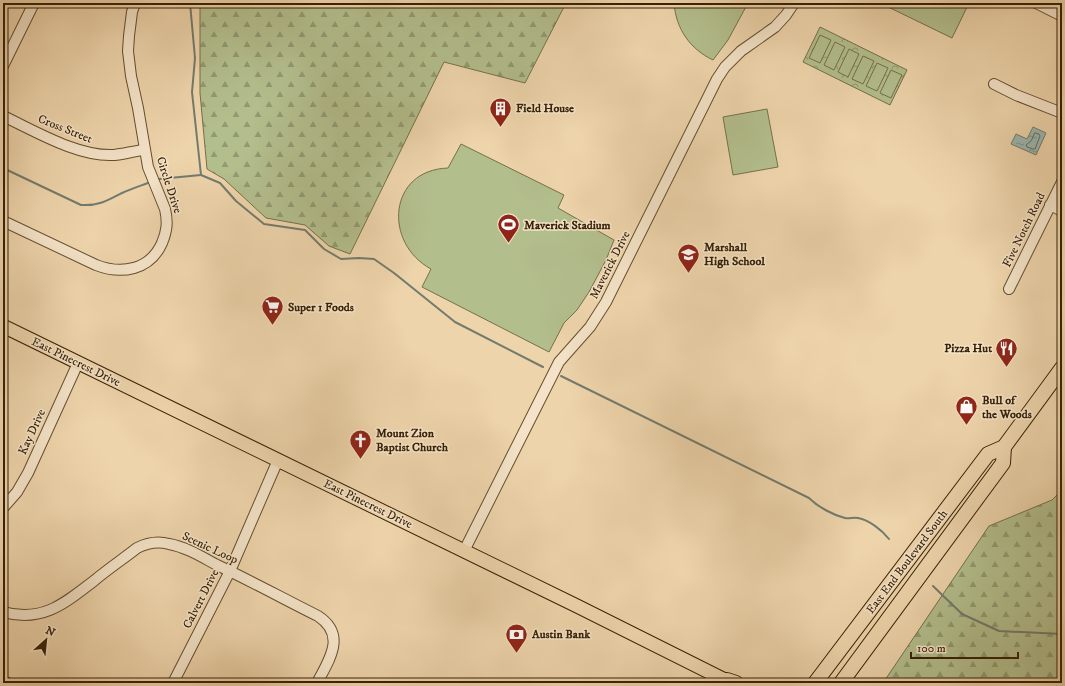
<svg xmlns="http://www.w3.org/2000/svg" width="1065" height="686" viewBox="0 0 1065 686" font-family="'IM FELL DW Pica',serif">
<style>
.forest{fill:url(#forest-firs);stroke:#75704a}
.park{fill:url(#park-crowns);stroke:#75704a}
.pitch{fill:#b3be8d;stroke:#75704a}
.water{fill:url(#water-ripples);stroke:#737b6d}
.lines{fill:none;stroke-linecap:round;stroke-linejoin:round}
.shore{stroke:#696c5c;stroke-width:1}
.stream{stroke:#737b6d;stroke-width:2}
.minor-casing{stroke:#654e2f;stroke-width:12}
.major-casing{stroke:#372106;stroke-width:15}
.highway-casing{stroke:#372106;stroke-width:16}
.minor{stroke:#f4e3c8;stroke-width:10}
.major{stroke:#eed4ab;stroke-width:13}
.highway{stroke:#eed4ab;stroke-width:14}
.labels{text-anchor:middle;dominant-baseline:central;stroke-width:3;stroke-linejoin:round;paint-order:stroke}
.poi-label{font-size:12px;font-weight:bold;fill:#372106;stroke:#f4e3c8;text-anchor:start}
.street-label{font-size:12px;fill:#372106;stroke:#f4e3c8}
</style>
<defs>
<pattern id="forest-firs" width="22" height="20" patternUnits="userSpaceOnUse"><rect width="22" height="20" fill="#b3be8d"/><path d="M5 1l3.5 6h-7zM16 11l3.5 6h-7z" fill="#929a71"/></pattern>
<pattern id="park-crowns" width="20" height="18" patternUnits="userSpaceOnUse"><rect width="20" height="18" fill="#b3be8d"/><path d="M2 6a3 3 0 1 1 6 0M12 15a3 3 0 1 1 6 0" fill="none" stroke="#929a71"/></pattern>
<pattern id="water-ripples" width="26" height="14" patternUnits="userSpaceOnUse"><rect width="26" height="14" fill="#9bb7b1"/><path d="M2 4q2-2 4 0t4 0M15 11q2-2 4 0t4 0" fill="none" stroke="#7f948e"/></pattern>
</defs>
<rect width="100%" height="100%" fill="#eed4ab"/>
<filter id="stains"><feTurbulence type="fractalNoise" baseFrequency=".005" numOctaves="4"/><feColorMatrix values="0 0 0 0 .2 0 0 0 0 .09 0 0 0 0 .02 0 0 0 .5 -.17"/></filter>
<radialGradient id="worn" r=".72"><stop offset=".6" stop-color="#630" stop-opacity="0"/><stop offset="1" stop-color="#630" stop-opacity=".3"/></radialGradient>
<g class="forest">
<path d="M200,3H566L525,83L444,62L350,254L329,246L305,225L266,218L224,179L207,169L200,93Z"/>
<path d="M1062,490V683H883L989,526L1052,500Z"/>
</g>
<path class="park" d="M820,27L907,70L890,105L803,62Z"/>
<g class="pitch">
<path d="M674,3H748L728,40L713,60C690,49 676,29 674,3Z"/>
<path d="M880,3H969L952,38Z"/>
<path d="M820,35L831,40L820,63L809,58Z"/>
<path d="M835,42L845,47L834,70L824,65Z"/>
<path d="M849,49L859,54L848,77L838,72Z"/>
<path d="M863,56L874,61L863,84L852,79Z"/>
<path d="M877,63L888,68L877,91L866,86Z"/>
<path d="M891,70L902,75L891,98L880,93Z"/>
<path d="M767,109L778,167L733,175L723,117Z"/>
<path d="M461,144L564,195L558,208L614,240L606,260L589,292L577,310L564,323L549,352L422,287L431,269C383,243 388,170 448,168Z"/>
</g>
<path class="water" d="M1033,127L1046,133L1036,155L1011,144L1016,134L1027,139Z"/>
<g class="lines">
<path class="shore" d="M1035,133L1039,134L1040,136L1035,149H1033L1027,147L1026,145L1031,141Z"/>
<g class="stream">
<path d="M190,3L195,58L192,92L201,175L220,183L236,201L264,224L305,230L324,249L341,259L359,258L374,259L394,273L455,322L543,367"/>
<path d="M3,168L81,205C98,206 107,201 122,193C131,189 140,186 148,183"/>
<path d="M159,179L201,175"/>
<path d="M561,376L809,498C818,507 833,515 845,518C849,519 853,517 858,518C869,520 882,530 889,539"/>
<path d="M933,586L962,614L999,631L1062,634"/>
</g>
<defs>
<g id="minor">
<path d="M1036,3L1062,16"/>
<path d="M3,66L34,3"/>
<path d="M994,84L1016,95L1062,113"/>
<path d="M3,116C35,131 78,157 114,155C124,154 134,151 144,150"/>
<path d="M1050,205L1062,211"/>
<path d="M3,221L96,265C122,275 150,270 162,243C167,231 168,222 165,209L148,167L138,108L131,76L128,51L129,36L132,12L135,3"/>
<path d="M1009,289L1062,182"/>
<path d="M3,508L17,492L28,473L78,363"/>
<path d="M464,551L559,362L590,327L606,302L717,79L725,67L741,51L775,27L786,15L794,3"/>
<path d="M3,612C43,623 65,603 95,580C108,569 123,559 137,548C147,543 158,541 169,544C186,547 202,557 217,565C251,581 284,599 318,616C347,635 329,660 317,683"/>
<path d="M3,681L8,683"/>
<path d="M173,683L230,571L278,460"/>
</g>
<path id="major" d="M3,326L577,606L731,683"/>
<g id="highway">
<path d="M727,680L736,683"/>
<path d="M815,683L988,454L1004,447L1062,368"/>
<path d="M841,683L1003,463L1004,447"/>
</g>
</defs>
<use href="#minor" class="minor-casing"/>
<use href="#major" class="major-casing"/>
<use href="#highway" class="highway-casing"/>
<use href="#minor" class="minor"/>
<use href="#major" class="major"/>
<use href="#highway" class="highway"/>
</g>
<defs>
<symbol id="building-pin" viewBox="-11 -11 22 30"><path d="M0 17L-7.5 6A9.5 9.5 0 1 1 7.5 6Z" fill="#8f2418" stroke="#f4e3c8"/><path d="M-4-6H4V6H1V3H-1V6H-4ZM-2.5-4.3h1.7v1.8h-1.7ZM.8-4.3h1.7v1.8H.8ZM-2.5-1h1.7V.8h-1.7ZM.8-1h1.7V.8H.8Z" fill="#fff"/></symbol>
<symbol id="stadium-pin" viewBox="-11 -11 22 30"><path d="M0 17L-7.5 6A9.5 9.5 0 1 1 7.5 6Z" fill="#8f2418" stroke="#f4e3c8"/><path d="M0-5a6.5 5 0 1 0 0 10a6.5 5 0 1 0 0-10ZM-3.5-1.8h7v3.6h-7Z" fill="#fff"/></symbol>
<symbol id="school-pin" viewBox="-11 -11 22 30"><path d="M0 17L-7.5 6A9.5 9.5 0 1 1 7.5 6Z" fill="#8f2418" stroke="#f4e3c8"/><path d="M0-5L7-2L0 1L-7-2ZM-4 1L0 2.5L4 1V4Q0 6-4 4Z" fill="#fff"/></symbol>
<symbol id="supermarket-pin" viewBox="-11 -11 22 30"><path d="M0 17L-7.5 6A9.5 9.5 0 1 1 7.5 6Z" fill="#8f2418" stroke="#f4e3c8"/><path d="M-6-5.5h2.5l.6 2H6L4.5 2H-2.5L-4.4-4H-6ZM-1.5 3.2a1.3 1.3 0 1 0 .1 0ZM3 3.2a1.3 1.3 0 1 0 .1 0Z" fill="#fff"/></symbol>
<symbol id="restaurant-pin" viewBox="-11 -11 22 30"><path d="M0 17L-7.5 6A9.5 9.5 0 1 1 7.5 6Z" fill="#8f2418" stroke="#f4e3c8"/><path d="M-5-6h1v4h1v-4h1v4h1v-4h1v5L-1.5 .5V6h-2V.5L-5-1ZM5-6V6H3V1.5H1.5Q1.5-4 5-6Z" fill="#fff"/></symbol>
<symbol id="shop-pin" viewBox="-11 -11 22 30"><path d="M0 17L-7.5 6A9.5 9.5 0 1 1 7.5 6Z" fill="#8f2418" stroke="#f4e3c8"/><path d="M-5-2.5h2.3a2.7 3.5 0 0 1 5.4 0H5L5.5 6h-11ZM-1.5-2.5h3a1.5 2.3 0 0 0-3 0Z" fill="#fff"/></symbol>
<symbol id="church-pin" viewBox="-11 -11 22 30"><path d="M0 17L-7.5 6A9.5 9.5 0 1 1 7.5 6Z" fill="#8f2418" stroke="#f4e3c8"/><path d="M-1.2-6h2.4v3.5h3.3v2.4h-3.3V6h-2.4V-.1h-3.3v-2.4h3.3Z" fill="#fff"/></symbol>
<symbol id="bank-pin" viewBox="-11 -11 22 30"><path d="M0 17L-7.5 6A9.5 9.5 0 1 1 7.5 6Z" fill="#8f2418" stroke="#f4e3c8"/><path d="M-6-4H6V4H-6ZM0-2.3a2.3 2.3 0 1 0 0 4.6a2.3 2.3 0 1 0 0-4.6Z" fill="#fff"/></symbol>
</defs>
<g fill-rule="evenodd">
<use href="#building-pin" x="488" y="96" width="25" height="34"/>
<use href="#stadium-pin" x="496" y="212" width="25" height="34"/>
<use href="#school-pin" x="676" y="242" width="25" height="34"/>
<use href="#supermarket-pin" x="260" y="294" width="25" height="34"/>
<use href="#restaurant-pin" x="994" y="336" width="25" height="34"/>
<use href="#shop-pin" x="954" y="394" width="25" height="34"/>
<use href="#church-pin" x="348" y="428" width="25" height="34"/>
<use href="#bank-pin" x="504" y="622" width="25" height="34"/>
</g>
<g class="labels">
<g class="poi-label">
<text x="516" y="108">Field House</text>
<text x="524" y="225">Maverick Stadium</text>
<text x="704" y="247">Marshall<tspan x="704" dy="14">High School</tspan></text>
<text x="288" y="307">Super 1 Foods</text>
<text x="992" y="348" text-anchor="end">Pizza Hut</text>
<text x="982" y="400">Bull of<tspan x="982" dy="14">the Woods</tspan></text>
<text x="376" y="433">Mount Zion<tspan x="376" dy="14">Baptist Church</tspan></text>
<text x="532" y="634">Austin Bank</text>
</g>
<g class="street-label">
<text transform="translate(65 129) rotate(22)">Cross Street</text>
<text transform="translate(169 185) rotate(72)">Circle Drive</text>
<text transform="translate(1024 230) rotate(-64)">Five Notch Road</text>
<text transform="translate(610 265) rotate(-63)">Maverick Drive</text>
<text transform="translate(76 362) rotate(26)">East Pinecrest Drive</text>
<text transform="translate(32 432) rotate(-65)">Kay Drive</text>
<text transform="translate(368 504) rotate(26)">East Pinecrest Drive</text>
<text transform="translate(210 548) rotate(25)">Scenic Loop</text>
<text transform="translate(907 562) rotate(-53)">East End Boulevard South</text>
<text transform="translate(201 599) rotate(-63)">Calvert Drive</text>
</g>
</g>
<rect width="1065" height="686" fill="none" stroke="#eed4ab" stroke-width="16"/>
<rect x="4" y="4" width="1057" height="678" fill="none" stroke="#372106" stroke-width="2"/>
<rect x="8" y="8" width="1049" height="670" fill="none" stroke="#372106"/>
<g transform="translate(46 640) rotate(27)" stroke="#f4e3c8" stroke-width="3" paint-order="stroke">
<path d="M0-3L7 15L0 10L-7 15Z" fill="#372106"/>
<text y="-6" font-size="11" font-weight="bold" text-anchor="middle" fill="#372106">N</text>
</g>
<path d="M911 652v6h107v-6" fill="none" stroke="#372106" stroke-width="2"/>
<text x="917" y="652" font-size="12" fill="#372106" stroke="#f4e3c8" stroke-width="3" paint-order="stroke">100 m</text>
<rect width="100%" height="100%" filter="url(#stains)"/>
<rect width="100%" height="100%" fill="url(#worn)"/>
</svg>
